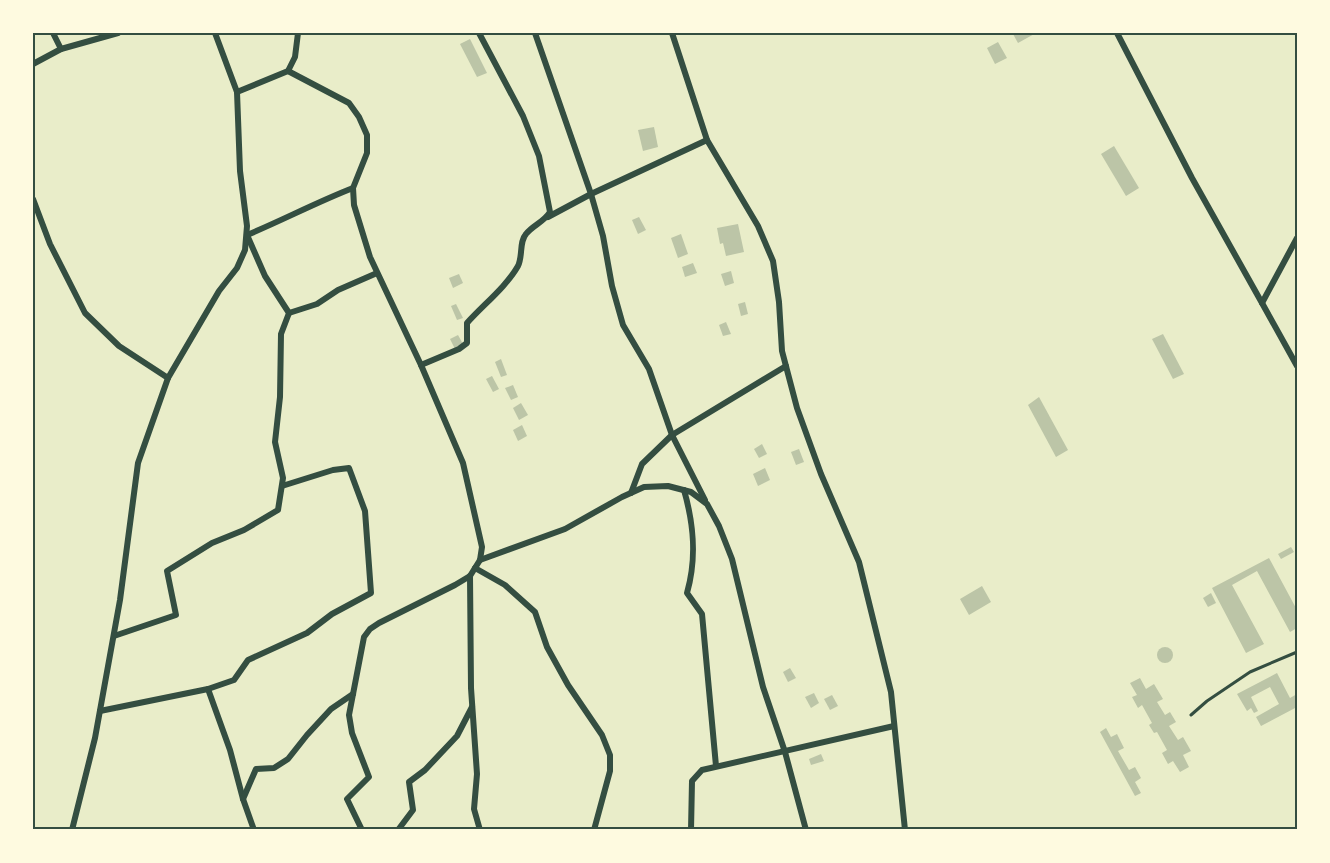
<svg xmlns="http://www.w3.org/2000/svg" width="1330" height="863" viewBox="0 0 1330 863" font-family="'Fira Sans Condensed',sans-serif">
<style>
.building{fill:#bcc5a7}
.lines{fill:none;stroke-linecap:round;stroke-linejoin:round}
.service{stroke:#344e41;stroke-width:3}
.minor{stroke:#344e41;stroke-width:6}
.neatline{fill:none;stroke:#344e41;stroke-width:2}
</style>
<rect width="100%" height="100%" fill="#e9edc9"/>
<g class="building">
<path d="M1015,33H1036L1018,43L1013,34Z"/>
<path d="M470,39L487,73L477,77L460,44Z"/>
<path d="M998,42L1007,58L995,64L987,48Z"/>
<path d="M654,127L658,147L643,151L638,130Z"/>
<path d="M1114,146L1139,188L1126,196L1101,154Z"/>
<path d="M639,217L646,230L638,234L632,220Z"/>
<path d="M738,224L744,252L726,256L723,243L720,244L717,228Z"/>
<path d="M681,234L688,254L678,258L671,238Z"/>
<path d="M693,263L697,273L685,277L682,267Z"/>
<path d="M731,271L734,283L725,286L721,274Z"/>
<path d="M459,274L463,283L453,288L449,278Z"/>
<path d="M745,302L748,314L741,316L738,304Z"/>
<path d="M456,304L463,318L457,320L451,306Z"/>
<path d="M726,322L731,334L723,336L719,325Z"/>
<path d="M1163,334L1184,374L1173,379L1152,339Z"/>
<path d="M458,335L463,344L455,349L450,339Z"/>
<path d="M501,359L507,375L501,377L495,362Z"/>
<path d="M492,376L499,389L493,392L486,379Z"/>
<path d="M513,385L518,397L511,400L505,388Z"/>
<path d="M1039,397L1068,450L1056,457L1028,405Z"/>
<path d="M521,403L528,415L519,420L513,408Z"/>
<path d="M522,425L527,436L518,441L513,430Z"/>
<path d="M762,444L767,454L759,458L754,449Z"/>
<path d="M799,449L804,462L796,465L791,452Z"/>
<path d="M765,468L770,480L758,486L753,474Z"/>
<path d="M1291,547L1294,552L1281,559L1278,554Z"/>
<path d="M1269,558L1297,610V628L1290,632L1257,571L1232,585L1264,644L1246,653L1212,588Z"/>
<path d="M982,586L991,602L969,615L960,599Z"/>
<path d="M1211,593L1216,603L1208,607L1203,598Z"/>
<circle cx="1165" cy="655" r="8"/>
<path d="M790,668L796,678L788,682L783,672Z"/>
<path d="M1277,673L1290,698L1297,694V707L1261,726L1256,717L1279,704L1270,687L1251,697L1258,711L1254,713L1251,708L1247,711L1237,694Z"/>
<path d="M1140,678L1146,689L1154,684L1163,699L1157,702L1165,715L1170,712L1176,722L1169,726L1178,740L1183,737L1191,751L1183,755L1189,767L1180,772L1173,761L1168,764L1162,753L1167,750L1157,732L1154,733L1149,725L1152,723L1142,705L1138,708L1132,697L1137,695L1130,683Z"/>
<path d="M814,693L819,703L811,708L805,697Z"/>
<path d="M832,695L838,706L830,710L824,699Z"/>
<path d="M1106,728L1111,737L1117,734L1124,748L1118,751L1129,770L1135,767L1141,778L1135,782L1141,793L1135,796L1100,732Z"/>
<path d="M821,754L824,761L811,765L809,759Z"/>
</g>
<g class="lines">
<path class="service" d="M1191,715L1207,701L1250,672L1297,652"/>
<g class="minor">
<path d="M53,33L61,49"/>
<path d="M535,33L591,194L603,236L612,286L623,325L649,369L672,435L705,500"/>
<path d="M672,33L707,140L758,226L773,261L779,302L782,351L797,408L821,474L859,562L891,692L905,830"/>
<path d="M1117,33L1192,178L1262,303L1297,238"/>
<path d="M33,64L61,49L118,33"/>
<path d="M288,71L349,103L359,117L367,135V153L353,188L354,205L370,257L421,365L463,463L482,547L480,560L470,576L455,585L379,623L370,629L364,637L349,715L352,733L369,777L347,799L362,830"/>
<path d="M237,92L288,71L295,57L298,33"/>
<path d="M33,199L50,244L85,313L119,346L168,378"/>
<path d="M548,217L591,194L707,140"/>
<path d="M1262,303L1297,366"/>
<path d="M289,313L317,304L338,290L377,273"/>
<path d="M421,365L459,349L467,343V323C483,305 506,287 518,266C523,256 519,242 526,234C533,225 544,222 550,212L539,156L523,116L479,33"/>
<path d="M684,490C694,525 697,558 687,593L702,614L716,766"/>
<path d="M631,493L642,464L672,435L786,366"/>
<path d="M480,560L565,529L622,497L644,487L668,486L691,492L707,504L719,526L732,559L763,687L785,752L806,830"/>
<path d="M475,568L505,585L535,612L547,647L568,685L602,735L610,755V771L594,830"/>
<path d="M470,576L471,688L477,774L474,809L480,830"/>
<path d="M114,636L176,615L167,571L212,543L244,530L278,510L283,478L275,442L280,397L281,334L289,313L265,276L247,235C283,220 317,202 353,188"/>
<path d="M208,689L230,750L243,799L254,830"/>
<path d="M100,711L208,689L234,680L248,660L307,633L332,614L371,593L365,511L349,468L333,470L282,486"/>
<path d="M243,799L256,769L274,768L288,759L307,735L331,709L353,694"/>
<path d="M72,830L95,738L120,600L138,463L168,378L219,291L237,268L245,250L247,226L240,171L237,92L215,33"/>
<path d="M398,830L413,810L409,782L425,770L457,736L472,707"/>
<path d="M691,830L692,781L702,770L894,726"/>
</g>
</g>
<rect width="1330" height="863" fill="none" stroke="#fefae0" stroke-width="69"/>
<rect x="34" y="34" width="1262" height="794" class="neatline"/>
</svg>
